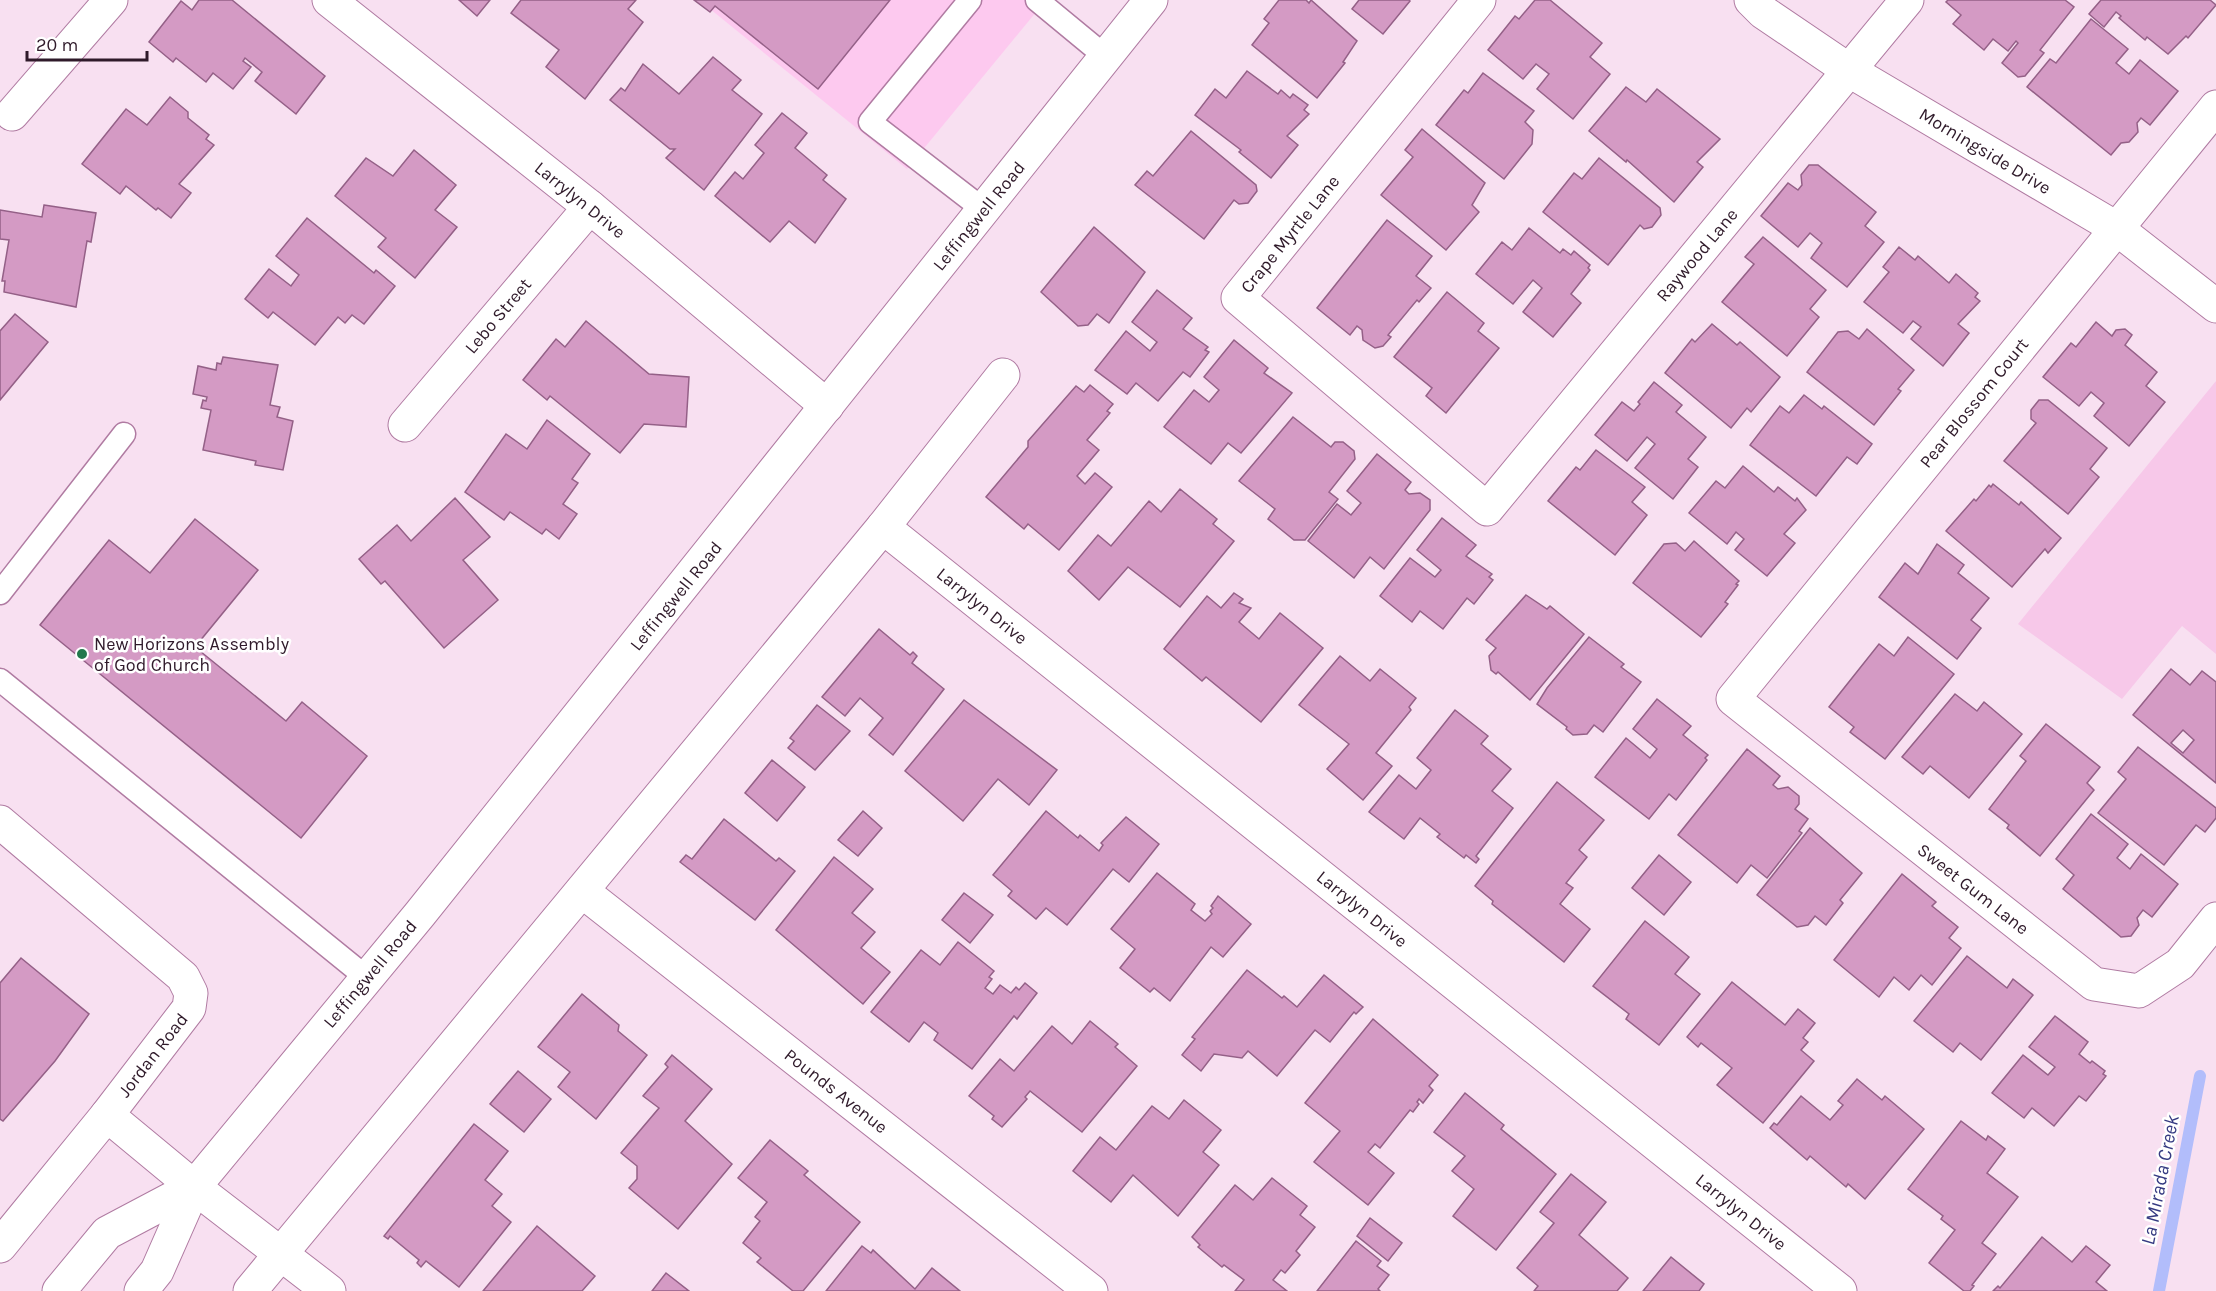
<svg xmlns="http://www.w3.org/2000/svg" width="2216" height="1291" viewBox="0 0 2216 1291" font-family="Karla,sans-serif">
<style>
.built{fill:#fdc9ef}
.green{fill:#f7c8e9}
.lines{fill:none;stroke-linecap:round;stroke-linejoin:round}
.stream{stroke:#b2bdfb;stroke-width:12}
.building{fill:#d49ac4;stroke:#946087;stroke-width:1.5;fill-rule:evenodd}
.service-casing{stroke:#b07ba2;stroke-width:25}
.minor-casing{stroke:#b07ba2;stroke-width:35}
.tertiary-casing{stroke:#b07ba2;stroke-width:35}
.secondary-casing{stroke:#b07ba2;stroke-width:35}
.service{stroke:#fff;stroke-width:22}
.minor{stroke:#fff;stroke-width:33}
.tertiary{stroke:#fff;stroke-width:33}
.secondary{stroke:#fff;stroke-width:33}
.poi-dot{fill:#22794c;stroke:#fff;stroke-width:2}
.labels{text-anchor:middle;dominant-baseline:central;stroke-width:5;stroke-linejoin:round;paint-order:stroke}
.street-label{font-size:18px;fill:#2f1a2a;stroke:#fff}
.poi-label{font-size:18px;fill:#2f1a2a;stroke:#fff;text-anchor:start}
.water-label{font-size:20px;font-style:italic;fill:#363b82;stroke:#fff}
</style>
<rect width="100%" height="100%" fill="#f8e0f1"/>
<path class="built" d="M699,0H1046L907,169Z"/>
<path class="green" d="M2216,381V654L2182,626L2122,699L2018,624Z"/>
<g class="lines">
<path class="stream" d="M2159,1291L2200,1076"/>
</g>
<g class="building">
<path d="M199,0H232L325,76L296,114L255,81L262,72L245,58L243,61L251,67L233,89L213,73L206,82L176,58L173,62L149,42L181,1L192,10Z"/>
<path d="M459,0H490L477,16Z"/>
<path d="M521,0H636L628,9L643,22L585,99L546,67L559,50L511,13Z"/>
<path d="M694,0H890L818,89L715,6L710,12Z"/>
<path d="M1279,0H1306L1309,3L1311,0L1357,41L1343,62L1345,63L1317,98L1252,45L1269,23L1264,19Z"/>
<path d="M1359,0H1409L1410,1L1383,34L1352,9Z"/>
<path d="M1535,0H1550L1602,43L1590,57L1610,74L1573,119L1537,89L1549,74L1536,64L1523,79L1488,50L1515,16L1519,19Z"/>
<path d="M1948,0H2065L2074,7L2040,50L2044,53L2025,76L2018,77L2002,63L2018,43L2016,41L2008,51L1993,39L1984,50L1953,24L1961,15L1946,2Z"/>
<path d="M2101,0H2210L2216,5L2188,38L2186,36L2168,54L2147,37L2145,40L2119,18L2121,16L2116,12L2104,27L2089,14Z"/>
<path d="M2091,19L2128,49L2116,63L2129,74L2140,60L2178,91L2150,125L2141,118L2137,123L2138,132L2129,142L2121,143L2111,155L2027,87L2050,59L2056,63Z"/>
<path d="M713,57L741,80L732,90L762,114L704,190L666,158L675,149H670L610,100L621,88L625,91L643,64L679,94Z"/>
<path d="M1247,71L1278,94L1281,90L1290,98L1293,94L1308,105L1304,110L1309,114L1287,136L1298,145L1271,178L1239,152L1241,150L1195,115L1215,89L1226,98Z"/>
<path d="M1483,73L1534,111L1525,122L1533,130L1532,144L1504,179L1436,125L1464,90L1468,93Z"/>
<path d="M1626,87L1646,102L1657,89L1720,139L1697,162L1703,167L1674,202L1627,160L1626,162L1589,131Z"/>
<path d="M170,97L188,112V118L209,135L206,139L214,145L179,184L191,193L171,218L158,208L156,210L126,186L120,194L82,164L126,109L147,125Z"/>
<path d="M782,113L807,133L795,148L827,175L823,180L846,199L815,243L789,221L770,242L715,196L735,172L743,179L764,153L755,145Z"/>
<path d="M1422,129L1485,183L1472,205L1479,212L1446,250L1381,195L1413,157L1405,150Z"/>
<path d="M1191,131L1256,185L1257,191L1248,203L1239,204L1234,200L1204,239L1135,185L1147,171L1153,176Z"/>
<path d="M414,150L456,185L435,210L457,227L415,278L378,247L386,238L335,196L366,158L393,176Z"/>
<path d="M1599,158L1660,208L1661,215L1652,227L1644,229L1640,225L1608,265L1543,212L1574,173L1582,179Z"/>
<path d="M1809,165H1818L1876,212L1865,226L1884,242L1847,287L1811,258L1822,243L1810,233L1798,247L1761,216L1788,183L1798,190L1802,185L1801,175Z"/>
<path d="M44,205L96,213L91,242L87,241L76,307L4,292L5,281H2L9,240L0,239V210L42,217Z"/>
<path d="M307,218L374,273L376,270L395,286L364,324L352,315L345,323L338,317L315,345L273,312L268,318L245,299L269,269L291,286L299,275L276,256Z"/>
<path d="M1387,220L1432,256L1416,276L1431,288L1419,302L1417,300L1388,335L1391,337L1383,346L1375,348L1363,340L1362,330L1357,326L1350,335L1317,308Z"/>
<path d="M1094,227L1145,272L1109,323L1097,314L1088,325L1078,326L1041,292Z"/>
<path d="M1529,228L1560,253L1563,249L1571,255L1574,251L1590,265L1588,268L1590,270L1571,294L1581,303L1553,337L1523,312L1542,288L1533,280L1513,304L1476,274L1502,242L1512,250Z"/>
<path d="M1763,237L1826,290L1810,309L1819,317L1787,356L1722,302L1754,264L1745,257Z"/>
<path d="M1899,247L1915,260L1918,256L1949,283L1956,274L1978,293L1975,297L1980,301L1958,324L1969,333L1943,366L1911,339L1921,327L1913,321L1903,333L1864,302L1889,272L1883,267Z"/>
<path d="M1157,290L1192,318L1183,329L1208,347L1205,350L1209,352L1190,377L1183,372L1158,401L1136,383L1127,394L1095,370L1126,331L1150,351L1157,342L1132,322Z"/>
<path d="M1447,292L1484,323L1478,331L1499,348L1446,413L1426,396L1432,388L1394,357Z"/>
<path d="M15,314L48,342L0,400V331Z"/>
<path d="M586,321L649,374L689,377L686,427L644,424L620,453L550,396L547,400L523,380L556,339L565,347Z"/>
<path d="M2096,322L2112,336L2116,330L2125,329L2132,335L2125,345L2157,372L2146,386L2165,402L2129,446L2094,416L2104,403L2091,392L2079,406L2043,377L2071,343L2076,347Z"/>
<path d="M1712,324L1737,345L1740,342L1780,377L1751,412L1747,408L1731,428L1665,373L1692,339L1695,342Z"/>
<path d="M1867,329L1914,370L1898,389L1901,391L1874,425L1807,372L1838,332L1848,331L1859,339Z"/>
<path d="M1234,340L1268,368L1264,373L1292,393L1241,453L1228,443L1211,464L1164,427L1194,390L1209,402L1219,390L1204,377Z"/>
<path d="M223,357L278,365L270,405L280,407L277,417L293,421L283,470L255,465L256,461L203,450L211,410L201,408L203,400L206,401L207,397L193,394L198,366L216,370L217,363L221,364Z"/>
<path d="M1654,382L1682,405L1676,412L1706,437L1688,459L1698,467L1673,499L1635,468L1655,444L1647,437L1627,461L1595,435L1622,402L1634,411L1640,404L1638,402Z"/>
<path d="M1090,385L1113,404L1107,411L1110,413L1087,440L1099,450L1077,476L1085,484L1095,473L1112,487L1059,550L1028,524L1024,529L986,497L1028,447V441L1076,386L1084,392Z"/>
<path d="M1804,395L1822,409L1824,406L1872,444L1857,464L1847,457L1816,496L1750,445L1780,406L1789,413Z"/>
<path d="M2039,400H2048L2107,448L2090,469L2099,477L2068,514L2004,461L2036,423L2031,419V410Z"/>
<path d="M1293,417L1331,447L1335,442H1343L1354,451L1355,459L1329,492L1338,499L1305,540H1294L1268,519L1275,509L1239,481Z"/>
<path d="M547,420L590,454L572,479L578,483L563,504L577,514L559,539L546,529L542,534L510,512L504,520L465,492L506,434L527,449Z"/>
<path d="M1596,450L1645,487L1632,502L1647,515L1615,555L1548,501L1576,467L1580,470Z"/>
<path d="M1377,454L1411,482L1405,490L1409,494L1420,493L1430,500V510L1384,569L1370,557L1354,578L1308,541L1337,504L1351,515L1361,503L1347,491Z"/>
<path d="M1743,466L1774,492L1778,487L1795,501L1797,498L1806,510L1784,534L1795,543L1767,576L1735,550L1744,539L1736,532L1727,544L1689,513L1716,481L1725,488Z"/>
<path d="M1993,484L2019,505L2021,502L2061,538L2048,553L2045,549L2012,587L1946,531L1974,499L1976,501L1989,485L1991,487Z"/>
<path d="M1180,489L1217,519L1213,524L1234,541L1180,607L1128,567L1099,600L1068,571L1098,535L1111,546L1149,501L1161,512Z"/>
<path d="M455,498L490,537L463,560L498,600L444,648L385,581L381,584L359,559L397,525L411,541Z"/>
<path d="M1442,518L1476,545L1466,556L1492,574L1489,577L1493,580L1474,604L1467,598L1443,629L1420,611L1412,622L1380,596L1410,558L1435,577L1441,570L1417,550Z"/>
<path d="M195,519L258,570L195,647L286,721L302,702L367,756L301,838L40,625L109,540L150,573Z"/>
<path d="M1694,541L1739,581L1736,584L1738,585L1725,602L1728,604L1701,637L1633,583L1664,544L1676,543L1685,551Z"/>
<path d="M1937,544L1964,565L1958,573L1989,598L1971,620L1981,628L1957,659L1879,597L1905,563L1918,574Z"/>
<path d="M1234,593L1243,599L1239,603L1251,608L1239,622L1259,639L1280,613L1323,648L1261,722L1206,677L1202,681L1164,649L1207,596L1221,608Z"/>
<path d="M1526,595L1547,609L1550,606L1584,634L1530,700L1498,672L1496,674L1491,670L1489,656L1496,648L1486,640Z"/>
<path d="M879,629L910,655L913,652L917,656L912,663L944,689L893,755L869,735L883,718L860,698L845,716L822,697Z"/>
<path d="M1589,637L1624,664L1621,667L1641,682L1603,732L1594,725L1587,734L1573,735L1566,729L1567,727L1537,704L1547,688Z"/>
<path d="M1908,637L1954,674L1885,759L1850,732L1854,727L1829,707L1879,644L1894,656Z"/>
<path d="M1340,656L1370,681L1380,669L1416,698L1409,707L1411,710L1376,753L1392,766L1363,800L1327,769L1349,744L1299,705Z"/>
<path d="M2171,669L2190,685L2202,671L2216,682V783L2133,715ZM2183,730L2194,740L2183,753L2171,743Z"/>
<path d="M1955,694L1977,711L1984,702L2022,734L1969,798L1930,766L1923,774L1902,757Z"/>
<path d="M1657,699L1691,726L1683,735L1708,755L1705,758L1707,760L1676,800L1669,794L1649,819L1595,777L1626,738L1650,758L1657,749L1633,729Z"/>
<path d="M964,700L1057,770L1029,805L998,779L963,821L905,771Z"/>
<path d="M817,705L850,731L815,770L788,748L794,741L790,738Z"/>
<path d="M1455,710L1488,736L1481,744L1511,769L1492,791L1513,808L1476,856L1479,859L1476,863L1466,855L1464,858L1437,837L1440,834L1420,818L1404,839L1369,812L1399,775L1416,789L1431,770L1417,758Z"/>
<path d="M2046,724L2100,767L2087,783L2094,790L2040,856L2007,828L2009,825L1989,809L2026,761L2020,756Z"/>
<path d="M2138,747L2216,808V818L2205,832L2196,825L2164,865L2098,813L2126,779L2118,772Z"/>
<path d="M1747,749L1780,776L1773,785L1778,789L1788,787L1799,796V804L1795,809L1808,819L1799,831L1802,833L1767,878L1751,865L1737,883L1678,835Z"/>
<path d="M772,760L805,787L777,821L745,793Z"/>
<path d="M1557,782L1604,820L1579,850L1587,857L1566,883L1573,888L1560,904L1590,929L1564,962L1492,904L1493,901L1475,886Z"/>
<path d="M863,811L882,828L858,856L838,840Z"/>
<path d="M1046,811L1078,838L1080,835L1099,851L1103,845L1101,843L1126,817L1159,844L1129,882L1113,869L1067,925L1046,908L1036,919L1008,896L1012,891L993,875Z"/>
<path d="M2091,814L2128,844L2117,858L2130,869L2141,854L2178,884L2152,917L2143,910L2137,918L2139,925L2131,936L2121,937L2063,889L2074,875L2056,859Z"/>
<path d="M724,819L776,861L779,858L795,871L755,920L680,862L686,855L692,859Z"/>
<path d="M1810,828L1862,873L1840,900L1843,903L1826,925L1815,916L1808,925L1797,927L1757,895Z"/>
<path d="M1659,855L1691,882L1664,915L1632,888Z"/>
<path d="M834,857L873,889L852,913L875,932L861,948L890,972L863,1004L776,930Z"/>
<path d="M1157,873L1195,904L1191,910L1205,921L1212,914L1210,911L1213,908L1211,906L1218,896L1251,924L1223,957L1211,947L1170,1001L1154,988L1150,992L1120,968L1135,949L1111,929Z"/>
<path d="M1902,874L1936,902L1932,906L1958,927L1949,938L1961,948L1932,985L1921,975L1909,990L1894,977L1879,997L1834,960Z"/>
<path d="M964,893L993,915L970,943L942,920Z"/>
<path d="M1645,921L1689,957L1675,974L1700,994L1659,1045L1626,1019L1629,1014L1593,986Z"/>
<path d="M958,942L994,971L989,977L992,979L985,988L993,994L1000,985L1011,993L1016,987L1019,990L1025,983L1037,993L1017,1019L1014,1016L972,1069L934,1040L938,1033L924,1022L909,1042L871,1012L921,950L940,965Z"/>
<path d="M1967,956L2007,988L2013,979L2033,995L1981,1060L1960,1043L1953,1052L1914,1021Z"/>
<path d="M21,958L89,1014L55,1061L3,1121L0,1119V983Z"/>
<path d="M1247,970L1282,998L1284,996L1297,1007L1324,975L1363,1007L1356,1014L1354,1012L1330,1042L1315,1030L1277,1076L1248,1051L1242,1058L1214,1054L1201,1071L1182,1055L1195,1039L1192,1037Z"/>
<path d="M1732,982L1785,1025L1798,1009L1815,1023L1803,1038L1808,1042L1801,1050L1814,1061L1763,1123L1717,1085L1732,1068L1701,1043L1698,1047L1687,1037Z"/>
<path d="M582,994L619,1025L618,1031L647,1055L596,1119L558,1087L570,1072L538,1047Z"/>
<path d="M2055,1016L2088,1042L2079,1054L2090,1063L2092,1061L2105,1071L2103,1074L2106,1076L2086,1101L2079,1096L2054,1126L2032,1108L2024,1118L1992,1093L2023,1055L2048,1075L2055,1067L2029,1047Z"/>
<path d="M1373,1019L1438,1075L1429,1086L1433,1090L1423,1103L1419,1099L1417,1102L1419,1104L1413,1112L1410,1110L1380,1148L1375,1144L1368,1152L1394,1173L1368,1205L1314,1162L1340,1131L1305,1103Z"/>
<path d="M1090,1021L1118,1044L1115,1047L1137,1066L1082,1132L1030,1091L1025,1097L1027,1099L1002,1127L992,1119L994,1116L969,1096L1000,1059L1014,1071L1052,1026L1072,1044Z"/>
<path d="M672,1055L712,1089L685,1121L732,1164L678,1229L629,1188L637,1179V1166L621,1153L659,1108L643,1096L668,1067L665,1064Z"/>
<path d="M518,1071L551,1099L524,1132L490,1104Z"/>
<path d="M1857,1079L1882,1100L1885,1096L1924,1129L1865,1199L1848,1184L1846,1187L1810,1156L1807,1160L1770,1128L1774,1123L1777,1125L1801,1096L1830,1120L1843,1105L1838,1101Z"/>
<path d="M1465,1093L1504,1125L1501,1129L1556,1174L1496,1250L1453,1216L1474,1189L1452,1171L1465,1156L1434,1132Z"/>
<path d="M1184,1100L1221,1130L1203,1152L1219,1165L1178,1216L1133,1175L1111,1202L1073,1171L1100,1137L1116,1150L1152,1106L1169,1119Z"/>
<path d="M1961,1121L1986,1140L1988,1136L2005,1149L1987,1173L2018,1197L1982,1243L1996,1254L1972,1285L1974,1286L1970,1291H1964L1929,1263L1955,1230L1941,1219L1943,1216L1908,1189Z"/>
<path d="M474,1124L508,1151L485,1180L502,1194L492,1206L511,1222L459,1287L426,1261L421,1267L417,1263L419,1260L390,1236L388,1239L384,1236Z"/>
<path d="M770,1140L808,1171L804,1175L860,1222L803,1291H793L757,1262L761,1258L743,1243L760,1221L755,1217L767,1202L738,1178Z"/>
<path d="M1571,1174L1606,1202L1579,1235L1628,1278L1617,1291H1534L1538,1286L1517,1268L1554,1223L1540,1212Z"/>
<path d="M1272,1178L1307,1206L1300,1215L1315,1227L1296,1251L1300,1255L1285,1273L1281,1270L1273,1280L1287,1291H1235L1244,1280L1224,1265L1222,1267L1198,1247L1200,1245L1192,1237L1235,1185L1253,1200Z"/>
<path d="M1370,1218L1402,1243L1388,1261L1357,1236Z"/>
<path d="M537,1226L595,1276L582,1291H483Z"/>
<path d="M2042,1237L2072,1262L2086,1246L2110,1265L2096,1282L2107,1291H1993L1998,1286L2000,1288Z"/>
<path d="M1356,1241L1381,1261L1377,1266L1389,1275L1378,1289L1380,1291H1317Z"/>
<path d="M862,1246L871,1253L873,1250L915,1289L932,1268L960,1291H826Z"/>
<path d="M1671,1257L1704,1284L1699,1291H1643Z"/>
<path d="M666,1273L689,1291H652Z"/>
</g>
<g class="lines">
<defs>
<g id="service">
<path d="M970,0L870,122L984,210"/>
<path d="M1037,0L1106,57"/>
<path d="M0,593L124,434"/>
<path d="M0,680L367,978"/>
</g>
<g id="minor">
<path d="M329,0L590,207L827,406"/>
<path d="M1479,0L1238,298L1487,509L1907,0"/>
<path d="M1751,0L1763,12L1850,71L2116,228L2216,306"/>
<path d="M2216,107L1733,699L2094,984L2139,991L2180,964L2216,919"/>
<path d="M12,114L111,0"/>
<path d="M405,425L590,207"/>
<path d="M883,527L1840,1291"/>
<path d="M582,891L1091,1291"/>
<path d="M194,1187L329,1291"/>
<path d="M0,1246L107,1115"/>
<path d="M250,1291L883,527L1003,375"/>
</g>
<path id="tertiary" d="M0,822L183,977L191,993L189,1008L107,1115L194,1187"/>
<g id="secondary">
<path d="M59,1291L107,1233L194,1187"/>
<path d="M141,1291L157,1271L194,1187L420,914L1151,0"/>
</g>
</defs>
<use href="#service" class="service-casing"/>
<use href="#minor" class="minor-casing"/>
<use href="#tertiary" class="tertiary-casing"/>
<use href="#secondary" class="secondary-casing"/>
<use href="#service" class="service"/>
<use href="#minor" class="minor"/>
<use href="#tertiary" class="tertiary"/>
<use href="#secondary" class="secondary"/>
</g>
<circle class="poi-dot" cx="82" cy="654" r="6"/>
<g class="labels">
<g class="street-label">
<text transform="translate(1985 151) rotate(31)">Morningside Drive</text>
<text transform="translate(580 200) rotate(39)">Larrylyn Drive</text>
<text transform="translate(979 216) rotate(-51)">Leffingwell Road</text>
<text transform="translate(1290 234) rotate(-51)">Crape Myrtle Lane</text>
<text transform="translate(1697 255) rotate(-50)">Raywood Lane</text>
<text transform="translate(498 316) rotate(-50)">Lebo Street</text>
<text transform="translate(1974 403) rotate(-51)">Pear Blossom Court</text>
<text transform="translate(676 596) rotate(-51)">Leffingwell Road</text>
<text transform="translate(982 606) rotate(39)">Larrylyn Drive</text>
<text transform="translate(1973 889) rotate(38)">Sweet Gum Lane</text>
<text transform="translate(1362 909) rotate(39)">Larrylyn Drive</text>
<text transform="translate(370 974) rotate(-50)">Leffingwell Road</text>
<text transform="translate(153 1055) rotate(-52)">Jordan Road</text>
<text transform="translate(836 1091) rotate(38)">Pounds Avenue</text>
<text transform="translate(1741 1212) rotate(39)">Larrylyn Drive</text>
</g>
<g class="poi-label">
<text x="94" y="644">New Horizons Assembly<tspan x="94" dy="21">of God Church</tspan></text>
</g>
<g class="water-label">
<text transform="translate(2160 1180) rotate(-79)">La Mirada Creek</text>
</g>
</g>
<path d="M27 51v9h120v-9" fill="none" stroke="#2f1a2a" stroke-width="3"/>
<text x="36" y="51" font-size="18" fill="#2f1a2a" stroke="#ffffff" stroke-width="4.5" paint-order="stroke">20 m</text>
</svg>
